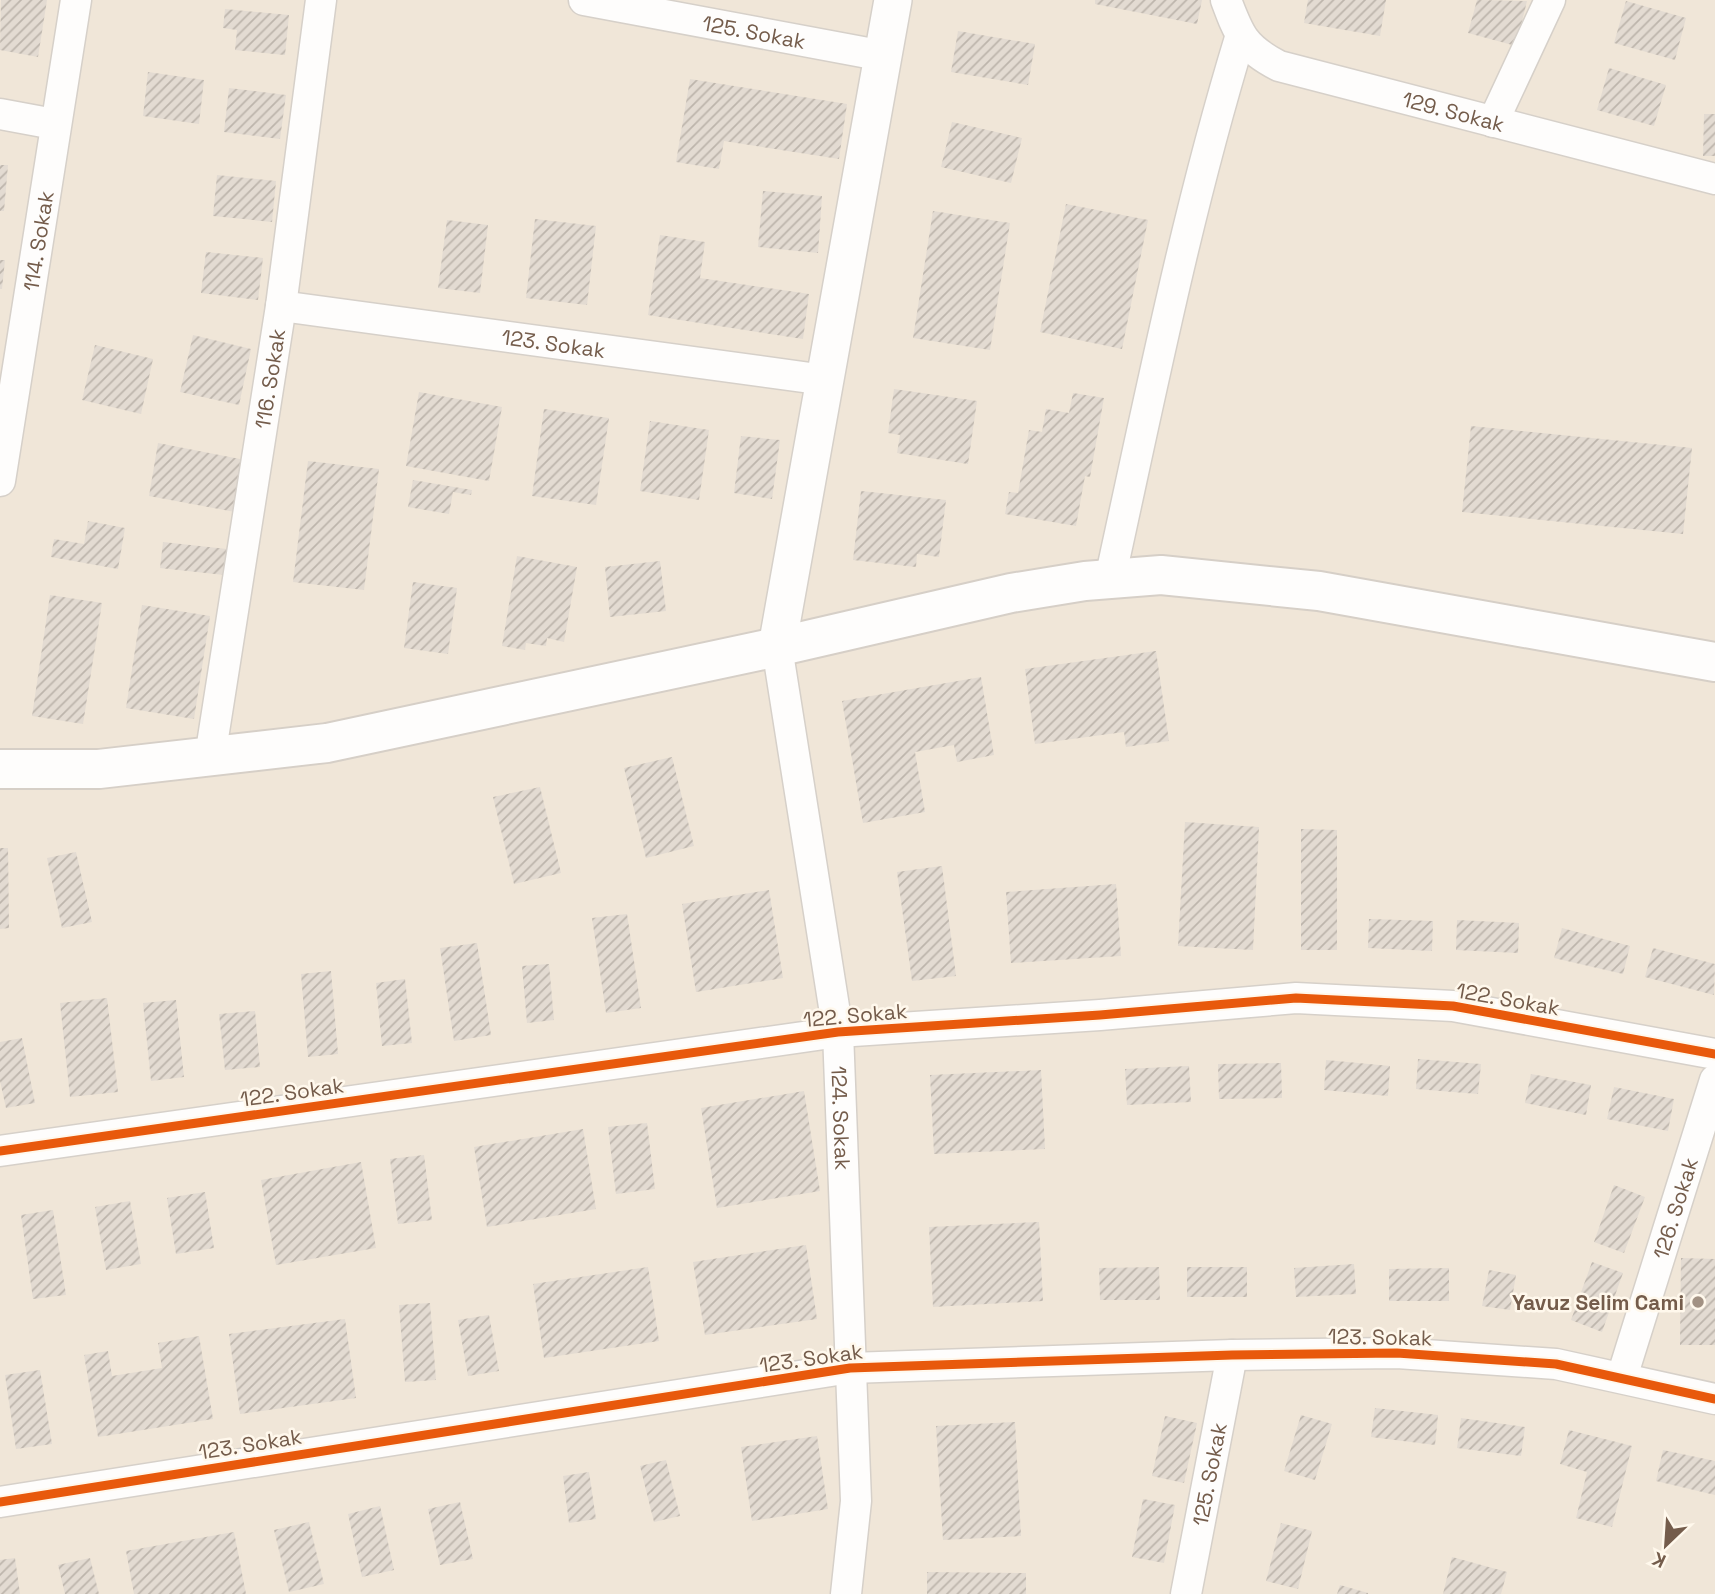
<svg xmlns="http://www.w3.org/2000/svg" width="1715" height="1594" viewBox="0 0 1715 1594" font-family="'Space Grotesk',sans-serif">
<style>
.residential{fill:#f0e6d8}
.building{fill:url(#building-hatch)}
.lines{fill:none;stroke-linecap:round;stroke-linejoin:round}
.minor-casing{stroke:#d6d0c9;stroke-width:33}
.tertiary-casing{stroke:#d6d0c9;stroke-width:40}
.secondary-casing{stroke:#d6cfc7;stroke-width:42}
.minor{stroke:#fefdfc;stroke-width:30}
.tertiary{stroke:#fefdfc;stroke-width:37}
.secondary{stroke:#fefdfc;stroke-width:38}
.cycleway-casing{stroke:#fff8ec;stroke-width:13}
.cycleway{stroke:#e8590c;stroke-width:9}
.poi-dot{fill:#a29183;stroke:#fff8ec;stroke-width:2.5}
.labels{text-anchor:middle;dominant-baseline:central;stroke-width:5;stroke-linejoin:round;paint-order:stroke}
.street-label{font-size:21px;fill:#745c4b;stroke:#fff8ec}
.poi-label{font-size:21px;font-weight:bold;fill:#745c4b;stroke:#fff8ec;text-anchor:end}
</style>
<defs>
<pattern id="building-hatch" width="6" height="6" patternUnits="userSpaceOnUse" patternTransform="scale(1.75)"><rect width="6" height="6" fill="#e3dbd2"/><path d="M-1 1l2-2M0 6l6-6M5 7l2-2" fill="none" stroke="#bdb5ac"/></pattern>
</defs>
<rect width="100%" height="100%" fill="#f7f3eb"/>
<rect class="residential" x="0" y="0" width="1715" height="1594"/>
<g class="building">
<path d="M1,0H47L38,57L0,50Z"/>
<path d="M1095,0H1202L1197,24L1095,4Z"/>
<path d="M1308,0H1386L1380,36L1304,23Z"/>
<path d="M1477,0L1527,1L1516,46L1468,33Z"/>
<path d="M1626,1L1686,18L1675,60L1614,43Z"/>
<path d="M225,9L289,15L285,55L235,50L237,30L223,28Z"/>
<path d="M958,31L1035,44L1028,85L951,72Z"/>
<path d="M1609,68L1666,85L1654,126L1597,110Z"/>
<path d="M148,72L204,80L199,124L143,116Z"/>
<path d="M690,79L847,104L839,159L724,141L719,169L676,162Z"/>
<path d="M229,88L286,95L280,139L224,132Z"/>
<path d="M1704,114H1715V156H1703Z"/>
<path d="M952,122L1022,138L1011,183L941,167Z"/>
<path d="M0,165H8L4,211H0Z"/>
<path d="M217,175L276,181L272,222L213,216Z"/>
<path d="M763,191L822,196L818,253L758,247Z"/>
<path d="M1066,204L1148,220L1122,349L1040,332Z"/>
<path d="M933,211L1010,223L990,350L913,338Z"/>
<path d="M535,219L596,226L587,305L526,298Z"/>
<path d="M447,220L488,225L480,293L438,288Z"/>
<path d="M660,235L705,242L700,278L809,294L803,339L648,315Z"/>
<path d="M206,252L263,258L258,300L201,293Z"/>
<path d="M0,260H5L2,289H0Z"/>
<path d="M193,335L251,349L239,405L180,392Z"/>
<path d="M95,345L153,359L141,414L82,400Z"/>
<path d="M894,389L977,401L968,464L897,453L900,435L888,433Z"/>
<path d="M419,392L502,407L489,481L406,466Z"/>
<path d="M1073,393L1104,398L1090,477L1085,476L1076,526L1005,514L1009,492L1018,493L1029,430L1042,432L1046,409L1069,413Z"/>
<path d="M544,409L609,418L596,505L532,496Z"/>
<path d="M650,421L709,430L699,500L640,491Z"/>
<path d="M1471,426L1692,448L1683,534L1462,512Z"/>
<path d="M741,436L780,440L772,499L734,493Z"/>
<path d="M158,443L245,460L235,512L149,496Z"/>
<path d="M308,461L379,469L364,590L293,582Z"/>
<path d="M413,480L472,490L471,495L453,492L449,514L408,507Z"/>
<path d="M861,491L946,500L939,557L917,554L916,567L853,560Z"/>
<path d="M88,521L125,528L118,569L51,557L54,539L84,544Z"/>
<path d="M163,542L227,549L224,575L160,568Z"/>
<path d="M517,556L577,567L564,642L547,638L546,646L526,643L525,650L502,646Z"/>
<path d="M660,561L666,611L610,617L605,567Z"/>
<path d="M413,582L457,588L448,654L404,648Z"/>
<path d="M50,595L102,603L83,724L32,716Z"/>
<path d="M142,605L210,616L194,719L126,708Z"/>
<path d="M1156,651L1169,741L1126,747L1124,732L1035,744L1025,669Z"/>
<path d="M981,677L994,755L957,762L954,745L915,752L925,812L863,823L842,701Z"/>
<path d="M672,757L694,846L646,858L624,768Z"/>
<path d="M540,787L561,873L514,884L493,797Z"/>
<path d="M1185,822L1259,827L1253,950L1178,946Z"/>
<path d="M1301,829L1337,830V950H1301Z"/>
<path d="M0,848H8L9,928L0,929Z"/>
<path d="M76,852L92,922L62,928L47,858Z"/>
<path d="M942,866L956,976L912,981L897,872Z"/>
<path d="M1116,884L1121,956L1011,963L1006,892Z"/>
<path d="M769,890L783,978L696,992L682,904Z"/>
<path d="M627,914L641,1008L606,1013L592,918Z"/>
<path d="M1369,919L1433,921L1432,951L1368,948Z"/>
<path d="M1457,920L1519,923L1518,953L1456,950Z"/>
<path d="M1562,928L1630,946L1623,974L1554,958Z"/>
<path d="M477,943L491,1035L454,1041L440,948Z"/>
<path d="M1653,948L1715,964L1714,995L1645,977Z"/>
<path d="M549,964L554,1020L527,1023L522,966Z"/>
<path d="M331,971L338,1054L308,1057L301,974Z"/>
<path d="M405,979L412,1043L382,1046L376,983Z"/>
<path d="M107,998L118,1092L70,1097L60,1003Z"/>
<path d="M176,1000L184,1077L151,1081L143,1003Z"/>
<path d="M255,1011L260,1067L225,1070L219,1014Z"/>
<path d="M22,1038L35,1103L6,1108L0,1081V1042Z"/>
<path d="M1418,1059L1481,1064L1478,1094L1416,1089Z"/>
<path d="M1326,1060L1390,1066L1388,1096L1324,1090Z"/>
<path d="M1281,1063L1282,1098L1219,1099L1218,1064Z"/>
<path d="M1189,1066L1191,1102L1127,1105L1125,1069Z"/>
<path d="M1041,1070L1045,1149L934,1154L930,1075Z"/>
<path d="M1531,1074L1591,1085L1586,1115L1525,1103Z"/>
<path d="M1614,1087L1674,1099L1668,1131L1607,1119Z"/>
<path d="M804,1091L820,1191L717,1208L701,1108Z"/>
<path d="M647,1123L655,1189L616,1194L608,1127Z"/>
<path d="M583,1129L596,1209L487,1227L474,1147Z"/>
<path d="M424,1155L432,1220L398,1224L390,1159Z"/>
<path d="M361,1162L376,1248L276,1265L261,1180Z"/>
<path d="M1614,1185L1645,1197L1624,1253L1594,1242Z"/>
<path d="M205,1192L214,1248L176,1254L167,1198Z"/>
<path d="M130,1201L141,1264L106,1270L95,1207Z"/>
<path d="M53,1210L66,1295L33,1299L21,1215Z"/>
<path d="M1039,1222L1043,1301L933,1307L929,1227Z"/>
<path d="M806,1245L817,1319L705,1335L693,1262Z"/>
<path d="M1681,1258L1715,1259V1345H1680Z"/>
<path d="M1592,1262L1623,1273L1602,1332L1571,1320Z"/>
<path d="M1354,1264L1356,1294L1296,1297L1294,1268Z"/>
<path d="M648,1267L659,1341L544,1358L533,1284Z"/>
<path d="M1159,1267L1160,1300H1100L1099,1268Z"/>
<rect x="1187" y="1267" width="60" height="30"/>
<path d="M1449,1268V1301H1389V1269Z"/>
<path d="M1489,1270L1516,1275L1510,1310L1482,1306Z"/>
<path d="M430,1303L436,1380L405,1382L399,1305Z"/>
<path d="M489,1315L499,1371L468,1376L458,1320Z"/>
<path d="M345,1319L356,1398L240,1414L229,1334Z"/>
<path d="M199,1336L213,1419L98,1437L84,1355L108,1351L112,1376L162,1368L158,1343Z"/>
<path d="M40,1370L52,1444L16,1449L5,1375Z"/>
<path d="M1375,1408L1438,1415L1435,1445L1371,1437Z"/>
<path d="M1301,1415L1332,1424L1315,1480L1284,1471Z"/>
<path d="M1165,1416L1197,1423L1184,1483L1152,1476Z"/>
<path d="M1461,1418L1525,1427L1521,1456L1457,1448Z"/>
<path d="M1015,1422L1021,1536L943,1540L936,1426Z"/>
<path d="M1569,1430L1632,1446L1612,1527L1576,1518L1587,1472L1560,1464Z"/>
<path d="M817,1436L828,1509L752,1521L741,1447Z"/>
<path d="M1663,1450L1715,1461V1495L1656,1481Z"/>
<path d="M666,1460L680,1516L654,1522L640,1466Z"/>
<path d="M589,1472L596,1519L569,1523L563,1476Z"/>
<path d="M1143,1499L1175,1505L1164,1563L1132,1557Z"/>
<path d="M460,1502L473,1559L440,1565L428,1509Z"/>
<path d="M380,1506L394,1570L362,1577L348,1514Z"/>
<path d="M309,1522L324,1584L289,1592L274,1530Z"/>
<path d="M1281,1523L1312,1531L1298,1589L1266,1581Z"/>
<path d="M234,1532L246,1594H134L126,1551Z"/>
<path d="M1452,1557L1507,1572L1501,1594H1443Z"/>
<path d="M15,1558L20,1594H0V1560Z"/>
<path d="M90,1558L99,1594H65L58,1565Z"/>
<path d="M927,1572L1026,1573V1594H927Z"/>
<path d="M1340,1585L1368,1593V1594H1337Z"/>
</g>
<g class="lines">
<defs>
<g id="minor">
<path id="s1" d="M584,0L884,56"/>
<path id="s2" d="M1226,0C1239,35 1244,48 1279,66L1715,179"/>
<path d="M0,114L54,124"/>
<path d="M1493,122L1550,0"/>
<path id="s3" d="M281,306L825,380"/>
<path id="s4" d="M0,481L76,0"/>
<path d="M1110,579C1150,397 1186,215 1240,38"/>
<path id="s5" d="M777,647L838,1032L856,1501L846,1594"/>
<path id="s6" d="M210,757L281,306L321,0"/>
<path d="M0,1151L838,1032L1100,1015L1296,998L1453,1006L1715,1054"/>
<path id="s7" d="M1622,1377L1715,1080"/>
<path d="M0,1502L850,1368L1232,1355L1397,1353L1556,1364L1715,1399"/>
<path id="s8" d="M1186,1594L1232,1355"/>
</g>
<path id="tertiary" d="M777,647L893,0"/>
<path id="secondary" d="M0,769H99L327,743L777,647L1011,593L1085,581L1161,575L1319,591L1715,662"/>
</defs>
<use href="#minor" class="minor-casing"/>
<use href="#tertiary" class="tertiary-casing"/>
<use href="#secondary" class="secondary-casing"/>
<use href="#minor" class="minor"/>
<use href="#tertiary" class="tertiary"/>
<use href="#secondary" class="secondary"/>
<defs>
<g id="cycleway">
<path d="M0,1151L838,1032L1100,1015L1296,998L1453,1006L1715,1054"/>
<path d="M0,1502L850,1368L1232,1355L1397,1353L1556,1364L1715,1399"/>
</g>
</defs>
<use href="#cycleway" class="cycleway-casing"/>
<use href="#cycleway" class="cycleway"/>
</g>
<circle class="poi-dot" cx="1698" cy="1302" r="7"/>
<g class="labels">
<g class="street-label">
<text stroke="none"><textPath href="#s1" startOffset="173">125. Sokak</textPath></text>
<text stroke="none"><textPath href="#s2" startOffset="268">129. Sokak</textPath></text>
<text stroke="none"><textPath href="#s4" startOffset="243">114. Sokak</textPath></text>
<text stroke="none"><textPath href="#s3" startOffset="275">123. Sokak</textPath></text>
<text stroke="none"><textPath href="#s6" startOffset="383">116. Sokak</textPath></text>
<text transform="translate(1508 999) rotate(10)">122. Sokak</text>
<text transform="translate(855 1015) rotate(-5)">122. Sokak</text>
<text transform="translate(292 1092) rotate(-8)">122. Sokak</text>
<text stroke="none"><textPath href="#s5" startOffset="476">124. Sokak</textPath></text>
<text stroke="none"><textPath href="#s7" startOffset="177">126. Sokak</textPath></text>
<text transform="translate(1380 1337) rotate(1)">123. Sokak</text>
<text transform="translate(811 1358) rotate(-8)">123. Sokak</text>
<text transform="translate(250 1444) rotate(-9)">123. Sokak</text>
<text stroke="none"><textPath href="#s8" startOffset="122">125. Sokak</textPath></text>
</g>
<g class="poi-label">
<text x="1684" y="1302">Yavuz Selim Cami</text>
</g>
</g>
<g transform="translate(1666 1545) rotate(205)" stroke="#fff8ec" stroke-width="5" paint-order="stroke">
<path d="M0-5L12 26L0 18L-12 26Z" fill="#745c4b"/>
<text y="-10" font-size="19" font-weight="bold" text-anchor="middle" fill="#745c4b">K</text>
</g>
</svg>
